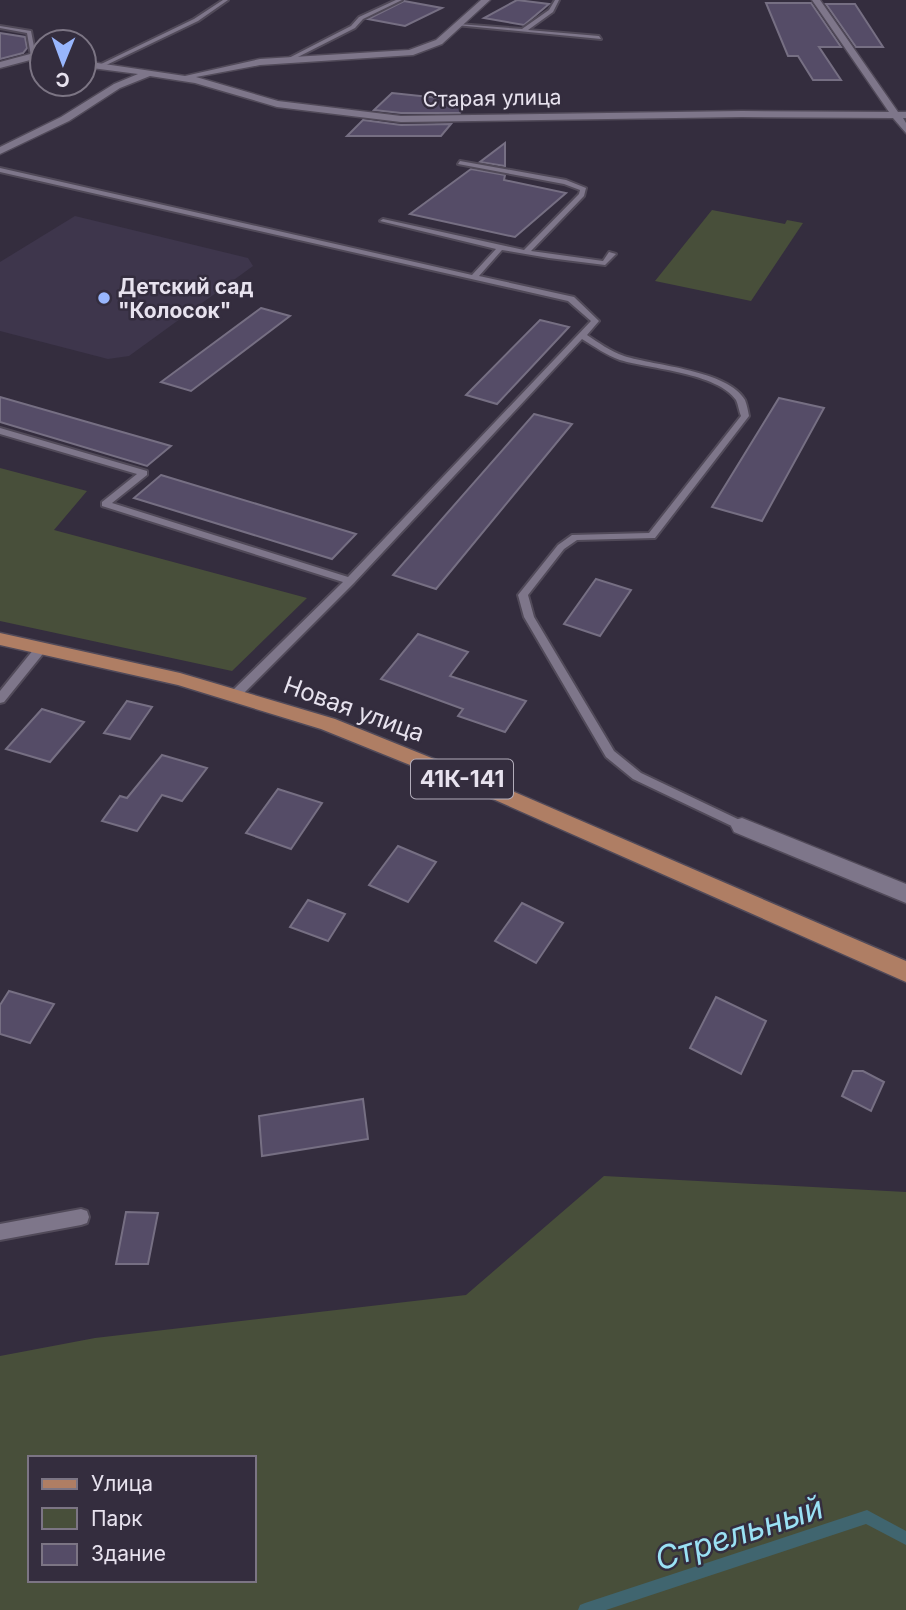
<svg xmlns="http://www.w3.org/2000/svg" width="906" height="1610" viewBox="0 0 906 1610" font-family="Inter,sans-serif">
<style>
.built{fill:#3e364c}
.green{fill:#484f3a;fill-rule:evenodd}
.lines{fill:none;stroke-linecap:round;stroke-linejoin:round}
.stream{fill:#40656f;fill-rule:evenodd}
.building{fill:#554c67;stroke:#766f83;stroke-width:2}
.service-casing{stroke:#514a59;stroke-width:4}
.minor-casing{stroke:#514a59;stroke-width:3}
.primary-casing{stroke:#514a59;stroke-width:3}
.service{fill:#7e768a;fill-rule:evenodd}
.minor{fill:#7e768a;fill-rule:evenodd}
.primary{fill:#af7e64;fill-rule:evenodd}
.poi-dot{fill:#98b6fd;stroke:#342d3e;stroke-width:2.5}
.labels{text-anchor:middle;dominant-baseline:central;stroke-width:5;stroke-linejoin:round;paint-order:stroke}
.far-street-label{font-size:21px;fill:#e7e2ee;stroke:#342d3e}
.far-poi-label{font-size:21px;font-weight:bold;fill:#e7e2ee;stroke:#342d3e;text-anchor:start}
.shield{fill:#342d3e;stroke:#b1acb9;stroke-width:2}
.shield-label{font-size:23px;font-weight:bold;fill:#e7e2ee}
.street-label{font-size:24px;fill:#e7e2ee;stroke:#342d3e}
.near-water-label{font-size:32px;font-style:italic;fill:#9ae1f4;stroke:#342d3e}
</style>
<rect width="100%" height="100%" fill="#342d3e"/>
<path class="built" d="M75,216L248,258L253,266L129,356L108,359L0,331V262Z"/>
<g class="green">
<path d="M712,210L785,224L787,220L803,223L751,301L655,281Z"/>
<path d="M0,468L87,491L54,530L307,598L232,671L0,621Z"/>
<path d="M604,1176L906,1192V1610H0V1356L95,1338L466,1295ZM30,1458H254V1580H30Z"/>
</g>
<g class="lines">
<path class="stream" d="M867,1510L906,1531V1545L866,1524L606,1610H578L580,1605L585,1603Z"/>
</g>
<g class="building">
<path d="M517,0L549,4L524,25L484,18Z"/>
<path d="M404,1L442,8L405,26L368,19Z"/>
<path d="M766,3H811L841,47H819L841,80H813L798,56H788Z"/>
<path d="M826,4H855L883,47H856Z"/>
<path d="M0,33L25,37L27,48L23,53L0,59Z"/>
<path d="M392,93L468,101L460,113H401L374,110Z"/>
<path d="M363,120L401,125L451,124L441,136H347Z"/>
<path d="M505,143V166L480,162Z"/>
<path d="M471,169L505,175L504,180L566,193L515,237L410,214Z"/>
<path d="M261,308L290,316L191,391L161,382Z"/>
<path d="M540,320L569,327L497,404L466,395Z"/>
<path d="M0,397L171,446L147,466L0,422Z"/>
<path d="M779,398L824,408L762,521L712,507Z"/>
<path d="M534,414L572,424L436,589L393,575Z"/>
<path d="M161,475L356,534L332,559L134,498Z"/>
<path d="M596,579L631,590L600,636L564,624Z"/>
<path d="M418,634L468,652L450,676L526,701L505,732L458,716L463,709L381,679Z"/>
<path d="M127,701L152,707L130,739L104,733Z"/>
<path d="M42,709L84,722L50,762L6,749Z"/>
<path d="M162,755L207,768L182,801L162,795L137,831L102,821L120,796L127,798Z"/>
<path d="M278,789L322,803L291,849L246,833Z"/>
<path d="M398,846L436,862L408,902L369,885Z"/>
<path d="M308,900L345,914L328,941L290,927Z"/>
<path d="M522,903L563,923L536,963L495,941Z"/>
<path d="M9,991L54,1004L30,1043L0,1034V1005Z"/>
<path d="M716,997L766,1021L741,1074L690,1048Z"/>
<path d="M853,1071H863L884,1082L871,1111L842,1096Z"/>
<path d="M363,1099L368,1139L262,1156L259,1116Z"/>
<path d="M126,1212L158,1213L148,1264H116Z"/>
</g>
<g class="lines">
<defs>
<g id="service">
<path d="M223,0H228L198,21L100,68L95,67L194,19Z"/>
<path d="M396,0H402L363,19L355,28L290,61L285,60L351,26L359,17Z"/>
<path d="M555,0H559L553,12L528,30L599,36L601,39L456,25L458,24L522,29L549,10Z"/>
<path d="M0,26L31,31L36,57L31,56L27,33L0,28Z"/>
<path d="M460,161L566,180L586,188L584,196L531,251L603,261L609,252L616,254L605,265L549,258L502,250L479,276L574,297L599,321L587,335C599,343 610,351 624,356C655,366 728,370 745,400C747,405 748,411 749,416L655,538L577,540L564,549L528,595L534,617L614,751L641,773L746,823L748,826L746,829H738L633,779L606,757L524,617L518,595L558,545L572,535L649,533L741,416C739,411 738,404 736,400C718,373 650,369 620,360C606,355 595,347 582,339L354,583L239,698H231L229,695L231,692L343,582L102,506V502L137,474L0,434V428L147,471V475L112,503L348,577L591,321L568,301L0,172V168L472,275L496,249L380,221L383,219L524,250L579,194L580,190L564,184L458,164Z"/>
<path d="M42,643L47,647L46,650L4,702L0,703V691L38,644Z"/>
<path d="M81,1209L87,1211L89,1217L87,1223L81,1225L0,1240V1224Z"/>
</g>
<g id="minor">
<path d="M481,0H490L442,44L413,55L260,65L196,77L278,101L401,116L742,111L889,112L812,0H820L898,112H906V118H903L906,123V133L893,118L742,117L401,122L277,107L195,83L150,76L120,88L69,121L0,154V147L61,117L114,84L138,74L84,67V61L185,76L260,59L409,50L436,40Z"/>
<path d="M34,53L42,54V60L34,59L0,68V62Z"/>
<path d="M742,818L906,884V903L734,832L731,826L734,820Z"/>
</g>
<path id="primary" d="M0,633L180,673L335,719L491,782L906,961V982L477,792L321,729L178,685L0,645Z"/>
</defs>
<use href="#service" class="service-casing"/>
<use href="#minor" class="minor-casing"/>
<use href="#primary" class="primary-casing"/>
<use href="#service" class="service"/>
<use href="#minor" class="minor"/>
<use href="#primary" class="primary"/>
</g>
<circle class="poi-dot" cx="104" cy="298" r="7"/>
<g class="labels">
<g class="far-street-label">
<text transform="translate(492 98) rotate(-1)">Старая улица</text>
</g>
<g class="far-poi-label">
<text x="118" y="286">Детский сад<tspan x="118" dy="24">"Колосок"</tspan></text>
</g>
<rect class="shield" x="411" y="759.5" width="102" height="39" rx="5"/>
<g class="shield-label">
<text x="462" y="779">41К-141</text>
</g>
<g class="street-label">
<text transform="translate(354 709) rotate(20)">Новая улица</text>
</g>
<g class="near-water-label">
<text transform="translate(739 1533) rotate(-18)">Стрельный</text>
</g>
</g>
<rect x="28" y="1456" width="228" height="126" fill="#342d3e" stroke="#7c7584" stroke-width="2"/>
<rect x="42" y="1479" width="35" height="10" fill="#af7e64" stroke="#7c7584" stroke-width="2"/>
<text x="91" y="1491" font-size="21" fill="#e7e2ee">Улица</text>
<rect x="42" y="1508" width="35" height="21" fill="#484f3a" stroke="#7c7584" stroke-width="2"/>
<text x="91" y="1526" font-size="21" fill="#e7e2ee">Парк</text>
<rect x="42" y="1544" width="35" height="21" fill="#554c67" stroke="#7c7584" stroke-width="2"/>
<text x="91" y="1561" font-size="21" fill="#e7e2ee">Здание</text>
<g transform="translate(63 63) rotate(181)"><circle r="33" fill="#342d3e" stroke="#7c7584" stroke-width="2"/>
<path d="M0-5L12 26L0 18L-12 26Z" fill="#98b6fd"/>
<text y="-10" font-size="19" font-weight="bold" text-anchor="middle" fill="#e7e2ee">С</text>
</g>
</svg>
